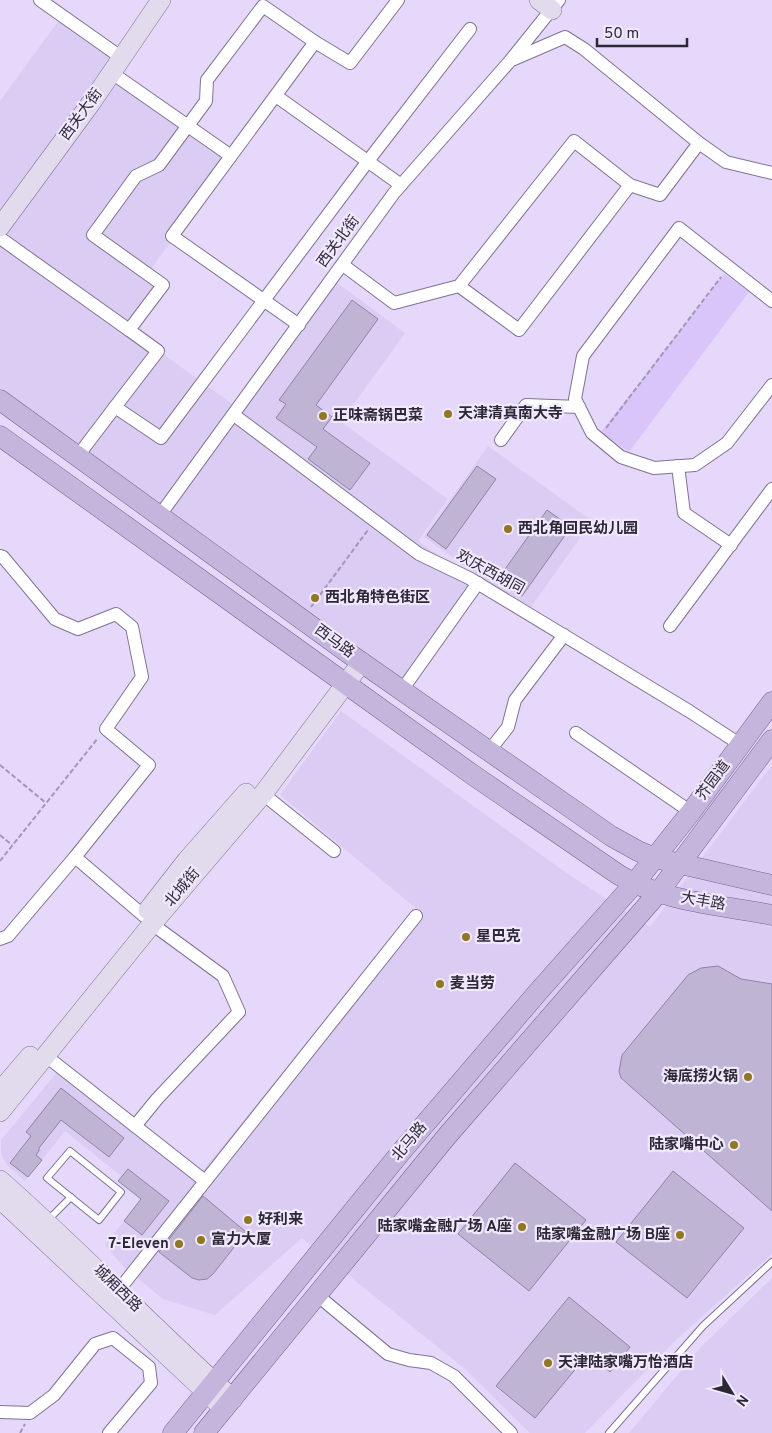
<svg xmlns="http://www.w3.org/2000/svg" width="772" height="1433" viewBox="0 0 772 1433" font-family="Overpass,'Noto Sans SC',sans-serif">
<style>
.built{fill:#dbccf4}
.green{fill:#dac5fb}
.building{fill:#c0b4d5;stroke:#8f84a3}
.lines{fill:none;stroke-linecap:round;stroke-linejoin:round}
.lane-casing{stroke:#7f7492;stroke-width:8}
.street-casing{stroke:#7f7492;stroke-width:14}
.secondary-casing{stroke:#7f7492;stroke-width:20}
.primary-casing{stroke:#766392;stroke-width:21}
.path{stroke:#a298b3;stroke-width:2;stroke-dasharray:5 2.5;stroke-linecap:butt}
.lane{stroke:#fff;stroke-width:6}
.street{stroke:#fff;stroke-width:12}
.secondary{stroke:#e2daed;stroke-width:19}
.primary{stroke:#c4b5dc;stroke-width:20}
.poi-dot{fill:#91771d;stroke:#f0e8fd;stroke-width:2}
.labels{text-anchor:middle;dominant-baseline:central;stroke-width:4.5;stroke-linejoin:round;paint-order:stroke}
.street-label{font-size:15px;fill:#2d2835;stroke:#f0e8fd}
.poi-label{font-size:15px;font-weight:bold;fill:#2d2835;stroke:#f0e8fd;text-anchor:start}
</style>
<rect width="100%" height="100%" fill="#e5d8fa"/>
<g class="built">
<path d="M59,20L114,59L126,87L229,162L151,269L167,281L131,331L242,411L336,282L405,333L341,422L448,499L418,541L475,582L404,681L0,388V101Z"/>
<path d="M488,446L592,521L528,611L424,537Z"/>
<path d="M341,711L568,874L650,927L772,765V1254L678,1338L585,1433H530L465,1369L302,1238L215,1315L163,1299L124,1267L105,1245L141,1199L118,1181L121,1176L65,1131L25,1181L7,1165L1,1154V1140L58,1071L197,1177L418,910L280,795Z"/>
<path d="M772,1278V1433H629L700,1348Z"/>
</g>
<path class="green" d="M724,274L749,292L629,452L601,432Z"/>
<g class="building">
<path d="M352,300L378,319L316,405L332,417L323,429L370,463L350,490L308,459L317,447L276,418L286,404L279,400Z"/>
<path d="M477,466L496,479L446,549L427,535Z"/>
<path d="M547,510L571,527L522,596L498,579Z"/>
<path d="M718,966L741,979L772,984V1211L621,1078L619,1071L622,1055L688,975L701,968Z"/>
<path d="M61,1088L124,1138L109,1157L61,1120L39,1148V1151L36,1155L42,1160L28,1177L10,1163L31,1136L26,1132Z"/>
<path d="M515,1163L586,1220L529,1291L458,1234Z"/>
<path d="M128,1169L169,1201L142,1235L124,1221L141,1199L118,1181Z"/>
<path d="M673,1171L744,1228L687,1298L616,1242Z"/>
<path d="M203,1196L246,1232L213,1274L207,1279L199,1280L192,1278L159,1252Z"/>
<path d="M569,1297L630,1347L610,1372L588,1354L535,1418L496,1386Z"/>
</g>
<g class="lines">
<defs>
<g id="lane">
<path d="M70,1151L121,1192L99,1220L47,1178Z"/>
<path d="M48,1220L71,1197"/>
<path d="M609,1433L703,1326L772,1262"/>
</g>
<g id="street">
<path d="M40,0L122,58"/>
<path d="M514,59L565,37L584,49L699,143L726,162L772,173"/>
<path d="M112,73L231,156"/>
<path d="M276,96L401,185"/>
<path d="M0,238L129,330"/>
<path d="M343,265L394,303L459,286L574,141L630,185L660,195L699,143"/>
<path d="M459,286L519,330L630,185"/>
<path d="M772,301L679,228L583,356L575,399L592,433L621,457L654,468L695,465L727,443L772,385"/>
<path d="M299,325L172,236L315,42"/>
<path d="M115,407L158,351L129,330L163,285L93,235L136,176L159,165L206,101L207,80L263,6L315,42L350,63L398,0"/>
<path d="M234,415L419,554L469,578L689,711L741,745"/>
<path d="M501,440L526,405L579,407"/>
<path d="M77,457L115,407L161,438L368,161L470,29"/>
<path d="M678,466L684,513L731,545"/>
<path d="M160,515L394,193L510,61L559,0"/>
<path d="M0,556L3,557L55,619L78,629L116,614L132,627L142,677L106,729L149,765L75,857"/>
<path d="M670,626L772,489"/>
<path d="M402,690L478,583"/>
<path d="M576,733L691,812"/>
<path d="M489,751L508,727L515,700L564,635"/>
<path d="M263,794L334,851"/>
<path d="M0,939L8,936L75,857L144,916"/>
<path d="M46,1056L205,1181"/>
<path d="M135,1126L157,1099L239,1012L223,976L152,924"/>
<path d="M118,1291L416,916"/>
<path d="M317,1295L388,1354L409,1360L431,1363L454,1376L511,1433"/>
<path d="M0,1412L30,1413L54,1395L95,1344L113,1338L149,1367L151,1383L109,1433"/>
</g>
<g id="secondary">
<path d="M539,0L552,10"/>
<path d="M0,227L91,103L161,0"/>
<path d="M148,910L187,860L246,793"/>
<path d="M0,1091L30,1056"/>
<path d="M0,1112L152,924L263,794L362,662"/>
<path d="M0,1180C80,1250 153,1328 233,1399"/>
<path d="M0,1199L224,1409"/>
</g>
<g id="primary">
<path d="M0,400L351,655L611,836L638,851L655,858L772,885"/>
<path d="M0,436L473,775L619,875C664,902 722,905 772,915"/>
<path d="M173,1433L401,1152L538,992L634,884L691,812L772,702"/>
<path d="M204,1433L447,1136L658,893L772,740"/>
</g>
</defs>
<use href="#lane" class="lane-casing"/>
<use href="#street" class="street-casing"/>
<use href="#secondary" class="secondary-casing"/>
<use href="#primary" class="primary-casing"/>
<g class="path">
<path d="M606,428L721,277"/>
<path d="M311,607L368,530"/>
<path d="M0,765L46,803"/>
<path d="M0,835L12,845"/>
<path d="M0,861L98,738"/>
<path d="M20,1433L25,1424"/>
</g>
<use href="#lane" class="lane"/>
<use href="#street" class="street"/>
<use href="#secondary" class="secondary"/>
<use href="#primary" class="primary"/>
</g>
<g class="poi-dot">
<circle cx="448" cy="414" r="5"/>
<circle cx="323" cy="416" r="5"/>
<circle cx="508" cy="529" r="5"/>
<circle cx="315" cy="598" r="5"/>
<circle cx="466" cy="937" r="5"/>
<circle cx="440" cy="984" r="5"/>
<circle cx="748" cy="1077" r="5"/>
<circle cx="734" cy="1145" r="5"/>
<circle cx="248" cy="1220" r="5"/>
<circle cx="522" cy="1227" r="5"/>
<circle cx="680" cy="1235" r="5"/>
<circle cx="201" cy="1240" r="5"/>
<circle cx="179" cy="1244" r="5"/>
<circle cx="548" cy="1363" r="5"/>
</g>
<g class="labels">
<g class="street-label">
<text transform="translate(82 115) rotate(-54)">西关大街</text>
<text transform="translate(339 242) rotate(-54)">西关北街</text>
<text transform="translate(490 573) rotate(29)">欢庆西胡同</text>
<text transform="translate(334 642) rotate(36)">西马路</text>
<text transform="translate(714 781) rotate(-53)">芥园道</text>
<text transform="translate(183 888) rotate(-50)">北城街</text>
<text transform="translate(703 902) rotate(10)">大丰路</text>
<text transform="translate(410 1142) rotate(-50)">北马路</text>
<text transform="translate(117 1289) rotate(44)">城厢西路</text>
</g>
<g class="poi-label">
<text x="458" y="414">天津清真南大寺</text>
<text x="333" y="416">正味斋锅巴菜</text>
<text x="518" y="529">西北角回民幼儿园</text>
<text x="325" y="598">西北角特色街区</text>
<text x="476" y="937">星巴克</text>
<text x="450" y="984">麦当劳</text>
<text x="738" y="1077" text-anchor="end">海底捞火锅</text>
<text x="724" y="1145" text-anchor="end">陆家嘴中心</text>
<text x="258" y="1220">好利来</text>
<text x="512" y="1227" text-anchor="end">陆家嘴金融广场 A座</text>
<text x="670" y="1235" text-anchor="end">陆家嘴金融广场 B座</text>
<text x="211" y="1240">富力大厦</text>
<text x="169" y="1244" text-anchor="end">7-Eleven</text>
<text x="558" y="1363">天津陆家嘴万怡酒店</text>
</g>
</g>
<g transform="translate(732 1393) rotate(127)" stroke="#f0e8fd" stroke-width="4" paint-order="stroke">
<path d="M0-4L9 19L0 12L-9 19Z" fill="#2d2835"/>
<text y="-8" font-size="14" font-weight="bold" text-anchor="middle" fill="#2d2835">N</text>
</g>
<path d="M597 38v8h90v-8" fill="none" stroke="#2d2835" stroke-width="2.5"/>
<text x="604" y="38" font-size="15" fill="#2d2835" stroke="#f0e8fd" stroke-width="4" paint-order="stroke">50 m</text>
</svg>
